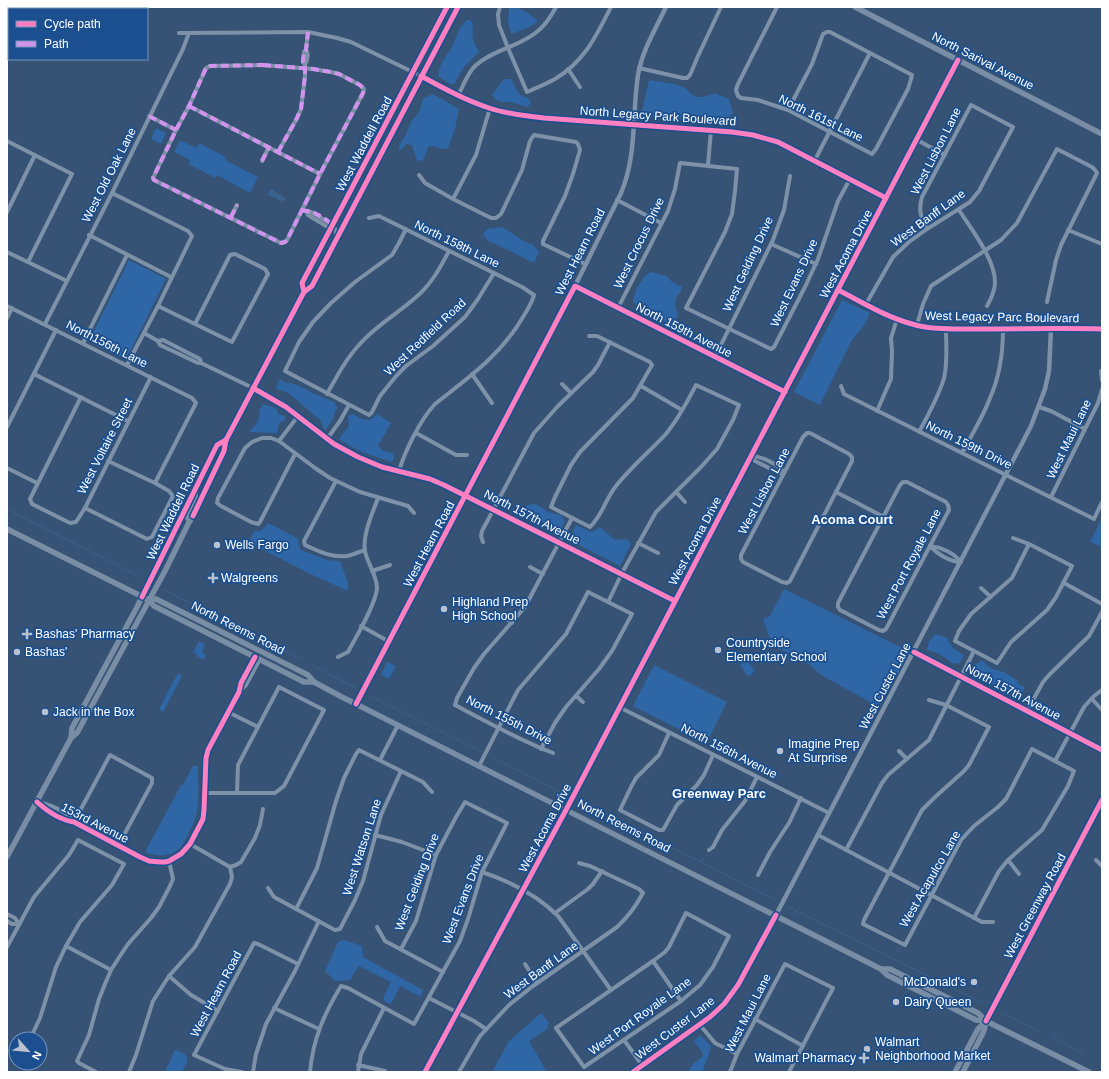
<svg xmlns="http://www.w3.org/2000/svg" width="1109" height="1079" viewBox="0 0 1109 1079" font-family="Arial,sans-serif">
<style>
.green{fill:#2f66a5}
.water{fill:#3b618d}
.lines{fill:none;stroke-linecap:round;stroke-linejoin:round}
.stream{stroke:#3b618d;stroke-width:1}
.minor{stroke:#7d92a8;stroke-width:4}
.tertiary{stroke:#7d92a8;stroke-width:4.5}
.secondary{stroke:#798da4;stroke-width:5.5}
.quiet{stroke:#d193ec;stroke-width:4;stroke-dasharray:8 4;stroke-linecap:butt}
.cycleway-casing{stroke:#1b4f8f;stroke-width:8}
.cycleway{stroke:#ff80c0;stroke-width:5}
.poi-dot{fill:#b9c2ce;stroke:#1b4f8f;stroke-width:1.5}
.labels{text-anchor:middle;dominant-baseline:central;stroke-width:3.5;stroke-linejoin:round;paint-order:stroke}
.street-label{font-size:12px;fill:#fff;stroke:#1b4f8f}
.poi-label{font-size:12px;fill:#fff;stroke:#1b4f8f;text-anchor:start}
.neighbourhood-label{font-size:13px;font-weight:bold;fill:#fff;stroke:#1b4f8f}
</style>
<rect width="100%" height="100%" fill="#365274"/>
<g class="green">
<path d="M509,7C522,7 529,14 538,21L530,27L511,34L508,22Z"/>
<path d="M467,20H470L473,23C472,38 472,38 479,52L465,66L454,84H450L438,76C439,71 440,65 443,61C446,55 450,51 453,45C458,34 458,28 467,20Z"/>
<path d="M504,79H511L519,94L529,99L531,103L527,107L511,102H501L496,100L492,95Z"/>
<path d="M649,80L675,84L687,89C694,100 704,98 715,93L729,99L733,113L722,122L649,116L642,111Z"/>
<path d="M433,94L459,109L455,129L448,148C439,151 437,145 429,146L423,160L417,161L412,145L406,144L401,150L399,149V146L406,134L411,121L418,114L421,106L423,98Z"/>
<path d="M156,128L166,133L161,144L151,139Z"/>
<path d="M180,140L196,148L199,143L226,157L225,160L258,177L250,193L217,175L215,178L189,164L190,160L174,152Z"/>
<path d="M502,227L524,241L533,245L539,252L534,263L487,240L483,234L487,229Z"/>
<path d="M129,260L166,279L126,360L89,341Z"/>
<path d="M650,272L667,276L671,281L682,287L681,292L677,296L675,304L678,315L675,321C659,325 645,311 633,302C634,291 641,279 650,272Z"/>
<path d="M842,300L870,313L865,324L852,340L820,405L794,392Z"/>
<path d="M280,379L288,384L289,382L306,389L314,394L320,396L336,403L335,406L338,407L335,412L334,417L326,430L323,428L321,421L287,392L279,390L276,387Z"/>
<path d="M263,404L276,408L278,414L285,416V420L279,423L277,433L249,432L257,423L260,414L259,411Z"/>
<path d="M353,414L361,419L370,420L377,414L391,423L378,446L383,451L393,453L394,459L391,462L359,451L339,439L349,426L348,416Z"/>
<path d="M536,504L548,512L561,515L565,521L558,534L551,531C545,521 539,520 529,519L524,511L527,505Z"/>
<path d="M1102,518V547L1090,542Z"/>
<path d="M268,523L299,539C298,543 298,546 301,550L327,560L340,561L348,583V591L308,573L249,542L254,531H260L264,528Z"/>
<path d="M576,525L592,532L600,527C606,531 609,536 615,540L627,539L631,544L620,566L569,540Z"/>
<path d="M784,589L910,652L879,707L821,675L810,665L772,645L763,619L770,616Z"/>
<path d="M936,634L947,638C950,647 956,650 964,655L960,663L953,664L940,654L927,650L929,641Z"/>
<path d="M199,641L205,645L202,652L206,655L204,660L196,656L197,654L193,652Z"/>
<path d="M747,660L755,671L748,677L740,665Z"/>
<path d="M981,660L992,669L1004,672L1018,681L1017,683L1025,687L1020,696L973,676V667Z"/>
<path d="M387,662L396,666L389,679L381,675Z"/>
<path d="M654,665L727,702L707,743L633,706Z"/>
<path d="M178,673L182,676L163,712L159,709Z"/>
<path d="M193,766H198C198,781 200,805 195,819C194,823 192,826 190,830C188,834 186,839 183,844C174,857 158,858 145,852L181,785H183Z"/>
<path d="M344,940L362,946L363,957L423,990L421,997L400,986L391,1004L385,1002L383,998L391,982L359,966L350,980L335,981L325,971L338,942Z"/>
<path d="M541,1013L549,1023L547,1029L529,1041L547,1072H492L509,1041Z"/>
<path d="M700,1035L711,1046L709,1054L702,1072H688L693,1064L703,1056L702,1052L694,1041Z"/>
<path d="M175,1050C189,1053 191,1061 181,1072H165C167,1066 169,1064 171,1059C173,1056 172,1053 175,1050Z"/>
</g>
<path class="water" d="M270,189L274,190V191L283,196V197L286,198L283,202L281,200V201L271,196L270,197L268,195Z"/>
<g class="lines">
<g class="stream">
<path d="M7,509L140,577"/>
<path d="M163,589L204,611"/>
<path d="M214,616L258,638"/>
<path d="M274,646L302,660"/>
<path d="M312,665L356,688"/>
<path d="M370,696L482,752"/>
<path d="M488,755L565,794"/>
<path d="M579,800L775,900"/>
<path d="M701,862L704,858"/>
<path d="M756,890L758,885"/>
<path d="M788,907L983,1003"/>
<path d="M794,915L796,911"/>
<path d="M898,952L900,948"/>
<path d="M903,996L906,991"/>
<path d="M1003,1013L1038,1031"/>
<path d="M1051,1036L1083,1054"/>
</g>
<g class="minor">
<path d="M500,7L498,14L499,25L508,48L527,92C536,88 546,84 555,79C585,61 596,36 611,7"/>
<path d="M777,7L738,84L736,90L738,96L741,98L758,100L788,110L872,154L876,149L908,89L911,79L912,75L830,32H827L823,34L812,64L788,110"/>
<path d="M179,33L308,32L337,38L351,42L421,76"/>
<path d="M263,65L313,69L331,72L339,74L360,85L364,89L363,93L354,110L320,174L287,240L285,242L281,243L154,180L153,178L176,130L189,106L206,68L210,66Z"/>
<path d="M305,65C307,61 309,54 306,50"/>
<path d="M639,68L683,78H687L690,75L698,56L721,7"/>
<path d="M568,69L580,87"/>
<path d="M458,96C463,86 467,74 475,66C489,53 508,49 524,40C540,32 548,22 556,7"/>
<path d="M189,106L320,174"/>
<path d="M149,116L176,130"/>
<path d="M917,140L945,155"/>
<path d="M7,141L72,174L28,262"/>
<path d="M278,152L296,120L301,109L305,76V65L303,62L304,52L306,50L308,32"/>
<path d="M815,160L870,53"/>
<path d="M262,161L269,147"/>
<path d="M708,165L711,130"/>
<path d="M419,175L425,183L453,199L491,218H496L501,214L522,170L530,141L534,135L576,142L578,144L580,150L573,174L565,196L543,241V244L585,264"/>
<path d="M112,193L188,231L192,236L158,306L127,365"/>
<path d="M453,199L476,155L490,108"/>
<path d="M617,200L661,223"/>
<path d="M302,210L307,212H311L333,225L336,231V239"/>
<path d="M959,210C971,229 995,259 995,282C995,291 991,299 987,306"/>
<path d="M7,212L35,155"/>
<path d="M307,212L308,215L331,229"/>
<path d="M231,217L237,205"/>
<path d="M369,218L379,216L522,287L534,295C532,303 527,310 523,317C501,355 468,378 435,404C420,420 405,451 399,471"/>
<path d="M406,229L399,243L392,255L355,282L331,303L313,322L299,342L285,371L369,415L372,412L380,396L397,375L406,366L433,346L465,317L478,299L494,273"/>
<path d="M1068,230L1102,244"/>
<path d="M89,235L171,277"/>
<path d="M771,244L816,264"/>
<path d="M7,252L67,281"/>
<path d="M866,304L893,257L909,242L927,229L970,202L979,191L1013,127L971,105L922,197C918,211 921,217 927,229"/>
<path d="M7,306L192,398L196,403L155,483"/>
<path d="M158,306L232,342L268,274L265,269L235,254L230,255L195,324"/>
<path d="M618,308L668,211L675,189L680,163L737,169L735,191L732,214L725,232L686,308L771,349L774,347L805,287L818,259L838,201L850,179"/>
<path d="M7,318L12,308"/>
<path d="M45,324L112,193L183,49L189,33"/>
<path d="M917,325L923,304L931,286L1001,240L1017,223L1057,149L1092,167L1095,170L1097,173L1061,245L1056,260L1047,302"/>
<path d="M144,333L158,341L160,345L198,363H201L253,388"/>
<path d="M589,336H597L650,362L652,365L633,398L580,452L571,465L555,497L551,507L590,527C602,516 606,498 616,486C631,467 649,452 665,435C678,420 687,402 696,385L739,405L733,420L717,449L701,467L656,512L622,573L608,602"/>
<path d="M158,341L163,340L200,359L201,363"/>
<path d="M83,343L127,255"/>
<path d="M715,357L773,240L784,210L790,176"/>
<path d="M1101,371L1102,380"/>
<path d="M34,374L128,421"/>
<path d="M472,374L492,403"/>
<path d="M562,384L571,393"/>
<path d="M641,386L682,410"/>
<path d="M841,386L844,394L1094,519L1102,502"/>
<path d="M327,394C337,376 346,359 359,345C375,326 397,314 415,298C431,285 440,268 449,251"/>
<path d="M81,397L30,499L32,504L70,523L76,522L85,508L151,377"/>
<path d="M1039,407L1051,411L1085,429"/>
<path d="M877,411L891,379L892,351L891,338L897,319"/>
<path d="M7,427L56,330"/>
<path d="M919,432C928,415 939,396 944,378C948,362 946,345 946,329"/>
<path d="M416,433L456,455H467"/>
<path d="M807,433H810L849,454L852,457V461L790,581L787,583L782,582L743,562L741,559V555L803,437Z"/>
<path d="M327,439L340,421L349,405"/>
<path d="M279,441L298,416"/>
<path d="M962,453C971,436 983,417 990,398C999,378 1003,352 1003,329"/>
<path d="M295,454L260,522L258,524L251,522L221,506L217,503L218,498L245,448L252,442L262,438H271L279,441L315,468L330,478L360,492L408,506L414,513"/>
<path d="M751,456L755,461L779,473H784"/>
<path d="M751,456C761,456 780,465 784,473"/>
<path d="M7,468L37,483"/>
<path d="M336,481L304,541L305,545C318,551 332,558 347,556C353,555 359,552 365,550"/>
<path d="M903,482H907L946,502L948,505L949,510L886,629L883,631L879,630L840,610L838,607V603L900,485Z"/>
<path d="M676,492L685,502"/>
<path d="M836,492L884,517"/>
<path d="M1051,497L1098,403L1102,389"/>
<path d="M85,508L147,539L152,537L173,496L169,491L155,483L108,461"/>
<path d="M1013,538L1029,544L1072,566L1056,597L1047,610L1011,642L997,663L955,641L959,631L971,614L1012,578L1029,544"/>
<path d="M483,542L481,536L482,531L534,433L558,406L593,372L598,365L610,342"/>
<path d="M638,543L658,553"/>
<path d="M930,546C937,554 950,562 961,562"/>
<path d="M930,546C941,547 954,553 961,562"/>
<path d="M530,567L543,574"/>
<path d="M372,571L390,565"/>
<path d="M1064,583L1102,604"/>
<path d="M981,588L991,597"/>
<path d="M505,617L512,623"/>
<path d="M361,626L388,641"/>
<path d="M338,657L348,652C356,637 376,604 377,588C377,575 367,563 365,551C362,535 373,512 378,498"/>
<path d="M239,692L246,685L260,659"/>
<path d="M576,696L583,702"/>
<path d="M1092,699L1102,710"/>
<path d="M929,700L946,705L989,727L969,765L964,771L934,798L922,810L864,920L863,924L905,945L961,840L974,826L998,807L1006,799L1032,749L1074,771L1068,786L1042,830L1008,860L999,871L974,918"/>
<path d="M619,707L829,813"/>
<path d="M1027,711L1043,682L1050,674L1089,636L1102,612"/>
<path d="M228,712L258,727"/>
<path d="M669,733L659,755L636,778L631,787L620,810L659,830H663L677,805L697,785L704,775L713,755"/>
<path d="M899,751L907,759"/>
<path d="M553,753C519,740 487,722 455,705L457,698L474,668L484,654L525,607L572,518"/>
<path d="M380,760L398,725"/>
<path d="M1055,761L1084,707L1094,696L1102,690"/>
<path d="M479,766L518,690L566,634L588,592L632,614L612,651L599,669L566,707L555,723L541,749"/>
<path d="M205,793H275L284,786L324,710L279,687L238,765L237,793"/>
<path d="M37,802C47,811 60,820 74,822L140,857L149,861L160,862H165L169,861L181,854L190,844L203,819L204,810L206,758L208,750L239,692L241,683L255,657"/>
<path d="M38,802C51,805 66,811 74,822"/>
<path d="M74,822L110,755L152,778V783L118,846"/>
<path d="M375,835L402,842L436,855"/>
<path d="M818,835L982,922H993"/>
<path d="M190,844L230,867"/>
<path d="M709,850L713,847L722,830L745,801L757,777"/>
<path d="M846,850L882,783L888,775L929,740L974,651"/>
<path d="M1008,860L1019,874"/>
<path d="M1096,860L1102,866"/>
<path d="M482,872C509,881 538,896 558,916L611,990"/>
<path d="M758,875L770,852L789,823L801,798"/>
<path d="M268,888L274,897L333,929L335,930L340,929L355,900L363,881L381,815L401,771"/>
<path d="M296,909L317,868L336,801L344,778L356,754L359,750L423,782L432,792"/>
<path d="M555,913L588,889L593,884L602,871"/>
<path d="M686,913L729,936L713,967L700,985L681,1001L584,1067L556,1028L653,961L665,952L669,947Z"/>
<path d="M7,914L15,918L19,924"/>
<path d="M7,921L12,924H19"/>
<path d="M377,927L385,941L443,972"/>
<path d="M66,946L111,970"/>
<path d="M7,947L34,897L69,855L78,840L124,864L112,885L80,922L66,946L56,967L40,1018L30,1039"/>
<path d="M653,961L681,1001"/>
<path d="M525,964L537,983"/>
<path d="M169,976L191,995L218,1011"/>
<path d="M429,998L474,1021L486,1029"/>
<path d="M274,1008L319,1029"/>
<path d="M755,1019L803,1046"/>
<path d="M700,1025L715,1043L737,1054"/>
<path d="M624,1040L642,1065"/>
<path d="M358,1065L385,1071"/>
<path d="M96,1072L79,1063L77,1061L89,1035L99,999L105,984L111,970L120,956L128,944L151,918L159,907L170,886L173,879L169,861"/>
<path d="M129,1072L136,1055L153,1001L169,976L195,947L230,884L232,877L230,867L236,865L241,862L255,838L260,825L263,809"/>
<path d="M242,1072L225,1069L194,1055L254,943L258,944L298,964"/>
<path d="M253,1072L256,1054L266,1024L295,971L319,921"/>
<path d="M310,1072C313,1039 324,1014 341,986L348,988L414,1024L460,941L468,919L482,872L507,823L465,802L456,817L436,855L416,921L401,949"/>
<path d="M358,1072L361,1054L384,1008"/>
<path d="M459,1072L480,1036L509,1005L533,986L617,927C628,917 636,906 643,893L639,889L590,866L579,863"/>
<path d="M633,1072L710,1017L724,1004L738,985L776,915"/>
<path d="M730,1072L737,1054L785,964L833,988L789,1072"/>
</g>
<g class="tertiary">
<path d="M421,76C443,88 465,100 489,108C507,114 525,116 544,118L732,132L753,135L778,142L886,198"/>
<path d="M575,286L785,392"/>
<path d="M838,290C866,304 894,322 925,327C945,330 966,329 986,329C1025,329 1063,328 1102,329"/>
<path d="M253,388L286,407L334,444L358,457L382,467L430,479L444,485L675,601"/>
<path d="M914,652L1102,750"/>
<path d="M356,704L575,286L621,193C637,156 632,114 638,75C642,51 656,28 666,7"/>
<path d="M776,915L1031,426L1045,389L1049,371L1051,329"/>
<path d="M425,1072L566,810L958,60"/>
</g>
<g class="secondary">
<path d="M855,7L1102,134"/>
<path d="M304,292L302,283L447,7"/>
<path d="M190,521L187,517L196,497L194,492"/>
<path d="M7,529L149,600L154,606L304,682H314"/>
<path d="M149,600L156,599L308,675L314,682L340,696L881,969L887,975L976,1020L986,1021"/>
<path d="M71,738L72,728L137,607L217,445L226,440"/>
<path d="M7,857L71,738L77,733L165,571L224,451L226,440L304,292L312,286L458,7"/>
<path d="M881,969H890L978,1013L986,1021L994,1025L1089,1072"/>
<path d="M955,1072L978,1029L986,1021"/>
<path d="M963,1072L984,1031L986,1021L1102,800"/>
</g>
<g class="quiet">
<path d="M263,65L313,69L331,72L339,74L360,85L364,89L363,93L354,110L320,174L287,240L285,242L281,243L154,180L153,178L176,130L189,106L206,68L210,66Z"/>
<path d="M189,106L320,174"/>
<path d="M149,116L176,130"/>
<path d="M278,152L296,120L301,109L305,76V65L303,62L304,52L306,50L308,32"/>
<path d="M262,161L269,147"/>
<path d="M302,210C306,211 309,211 312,212C318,214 332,222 334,228"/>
<path d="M231,217L237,205"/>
</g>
<defs>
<g id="cycleway">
<path d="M421,76C443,88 465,100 489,108C507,114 525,116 544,118L732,132L753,135L778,142L886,198"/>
<path d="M838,290C866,304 894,322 925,327C945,330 966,329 986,329C1025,329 1063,328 1102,329"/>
<path d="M304,292L302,283L447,7"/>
<path d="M253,388L286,407L334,444L358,457L382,467L430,479L444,485L675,601"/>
<path d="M193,516L224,451L226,440L304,292L312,286L458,7"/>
<path d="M142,597L217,445L226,440"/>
<path d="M914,652L1102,750"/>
<path d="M356,704L575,286L785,392"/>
<path d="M37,802C47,811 60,820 74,822L140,857L149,861L160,862H165L169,861L181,854L190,844L203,819L204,810L206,758L208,750L239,692L241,683L255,657"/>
<path d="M986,1021L1102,800"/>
<path d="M425,1072L566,810L958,60"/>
<path d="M633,1072L710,1017L724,1004L738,985L776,915"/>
</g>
</defs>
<use href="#cycleway" class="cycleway-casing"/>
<use href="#cycleway" class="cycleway"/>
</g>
<g class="poi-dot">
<circle cx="217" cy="545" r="4"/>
<path d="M211 572h4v4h4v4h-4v4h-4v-4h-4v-4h4z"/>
<circle cx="444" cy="609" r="4"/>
<path d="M25 628h4v4h4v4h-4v4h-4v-4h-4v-4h4z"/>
<circle cx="718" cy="650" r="4"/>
<circle cx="17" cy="652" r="4"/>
<circle cx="45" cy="712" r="4"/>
<circle cx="780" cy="751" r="4"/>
<circle cx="974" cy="982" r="4"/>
<circle cx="896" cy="1002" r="4"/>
<circle cx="867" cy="1049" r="4"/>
<path d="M862 1052h4v4h4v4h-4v4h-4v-4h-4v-4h4z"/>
</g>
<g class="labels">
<g class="street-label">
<text transform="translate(983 61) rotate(27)">North Sarival Avenue</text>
<text transform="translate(658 116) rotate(4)">North Legacy Park Boulevard</text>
<text transform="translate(821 118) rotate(26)">North 161st Lane</text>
<text transform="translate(364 144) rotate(-62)">West Waddell Road</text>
<text transform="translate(936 151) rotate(-63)">West Lisbon Lane</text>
<text transform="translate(109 175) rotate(-63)">West Old Oak Lane</text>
<text transform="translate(928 218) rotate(-36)">West Banff Lane</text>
<text transform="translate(639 243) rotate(-64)">West Crocus Drive</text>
<text transform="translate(457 244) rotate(26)">North 158th Lane</text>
<text transform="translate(580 252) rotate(-63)">West Hearn Road</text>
<text transform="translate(846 254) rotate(-62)">West Acoma Drive</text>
<text transform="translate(748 264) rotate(-65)">West Gelding Drive</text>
<text transform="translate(794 283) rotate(-65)">West Evans Drive</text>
<text transform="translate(1002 317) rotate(1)">West Legacy Parc Boulevard</text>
<text transform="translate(684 330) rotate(27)">North 159th Avenue</text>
<text transform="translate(425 337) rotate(-43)">West Redfield Road</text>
<text transform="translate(107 344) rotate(27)">North156th Lane</text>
<text transform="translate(1069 439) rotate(-64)">West Maui Lane</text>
<text transform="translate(969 445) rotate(26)">North 159th Drive</text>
<text transform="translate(105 446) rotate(-63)">West Voltaire Street</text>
<text transform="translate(764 491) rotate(-62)">West Lisbon Lane</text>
<text transform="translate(173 512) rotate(-64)">West Waddell Road</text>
<text transform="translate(532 517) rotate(27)">North 157th Avenue</text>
<text transform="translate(695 541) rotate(-62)">West Acoma Drive</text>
<text transform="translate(429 544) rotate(-62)">West Hearn Road</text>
<text transform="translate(909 564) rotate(-62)">West Port Royale Lane</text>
<text transform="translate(238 628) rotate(27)">North Reems Road</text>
<text transform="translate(885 686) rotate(-62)">West Custer Lane</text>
<text transform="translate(1013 692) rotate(28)">North 157th Avenue</text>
<text transform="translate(509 720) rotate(27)">North 155th Drive</text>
<text transform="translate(729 751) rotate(27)">North 156th Avenue</text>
<text transform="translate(95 823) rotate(27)">153rd Avenue</text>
<text transform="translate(624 826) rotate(27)">North Reems Road</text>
<text transform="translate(545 828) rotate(-62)">West Acoma Drive</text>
<text transform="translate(362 847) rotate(-72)">West Watson Lane</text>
<text transform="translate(930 879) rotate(-60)">West Acapulco Lane</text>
<text transform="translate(417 882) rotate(-69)">West Gelding Drive</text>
<text transform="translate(463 899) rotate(-69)">West Evans Drive</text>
<text transform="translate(1035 906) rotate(-62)">West Greenway Road</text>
<text transform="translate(541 970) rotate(-36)">West Banff Lane</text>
<text transform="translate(216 994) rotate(-62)">West Hearn Road</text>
<text transform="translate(748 1013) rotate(-63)">West Maui Lane</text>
<text transform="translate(640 1016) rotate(-36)">West Port Royale Lane</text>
<text transform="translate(675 1028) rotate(-37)">West Custer Lane</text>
</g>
<g class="poi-label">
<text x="225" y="545">Wells Fargo</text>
<text x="221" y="578">Walgreens</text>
<text x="452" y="602">Highland Prep<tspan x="452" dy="14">High School</tspan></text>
<text x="35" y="634">Bashas' Pharmacy</text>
<text x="726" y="643">Countryside<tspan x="726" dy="14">Elementary School</tspan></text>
<text x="25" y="652">Bashas'</text>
<text x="53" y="712">Jack in the Box</text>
<text x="788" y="744">Imagine Prep<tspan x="788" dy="14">At Surprise</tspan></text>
<text x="966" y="982" text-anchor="end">McDonald's</text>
<text x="904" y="1002">Dairy Queen</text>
<text x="875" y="1042">Walmart<tspan x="875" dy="14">Neighborhood Market</tspan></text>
<text x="856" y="1058" text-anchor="end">Walmart Pharmacy</text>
</g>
<g class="neighbourhood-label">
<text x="852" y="519">Acoma Court</text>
<text x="719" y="793">Greenway Parc</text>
</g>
</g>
<rect width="1109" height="1079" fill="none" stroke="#ffffff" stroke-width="16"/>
<rect x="8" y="8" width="140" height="52" fill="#1b4f8f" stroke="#7695bc"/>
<rect x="16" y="21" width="20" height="6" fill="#ff80c0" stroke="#7695bc"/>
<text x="44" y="28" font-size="12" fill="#ffffff">Cycle path</text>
<rect x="16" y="41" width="20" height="6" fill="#d193ec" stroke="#7695bc"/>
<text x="44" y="48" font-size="12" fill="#ffffff">Path</text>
<g transform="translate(28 1051) rotate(117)"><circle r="19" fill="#1b4f8f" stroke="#7695bc"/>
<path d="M0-3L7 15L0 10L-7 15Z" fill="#b9c2ce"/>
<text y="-6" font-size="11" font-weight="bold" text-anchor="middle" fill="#ffffff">N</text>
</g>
</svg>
